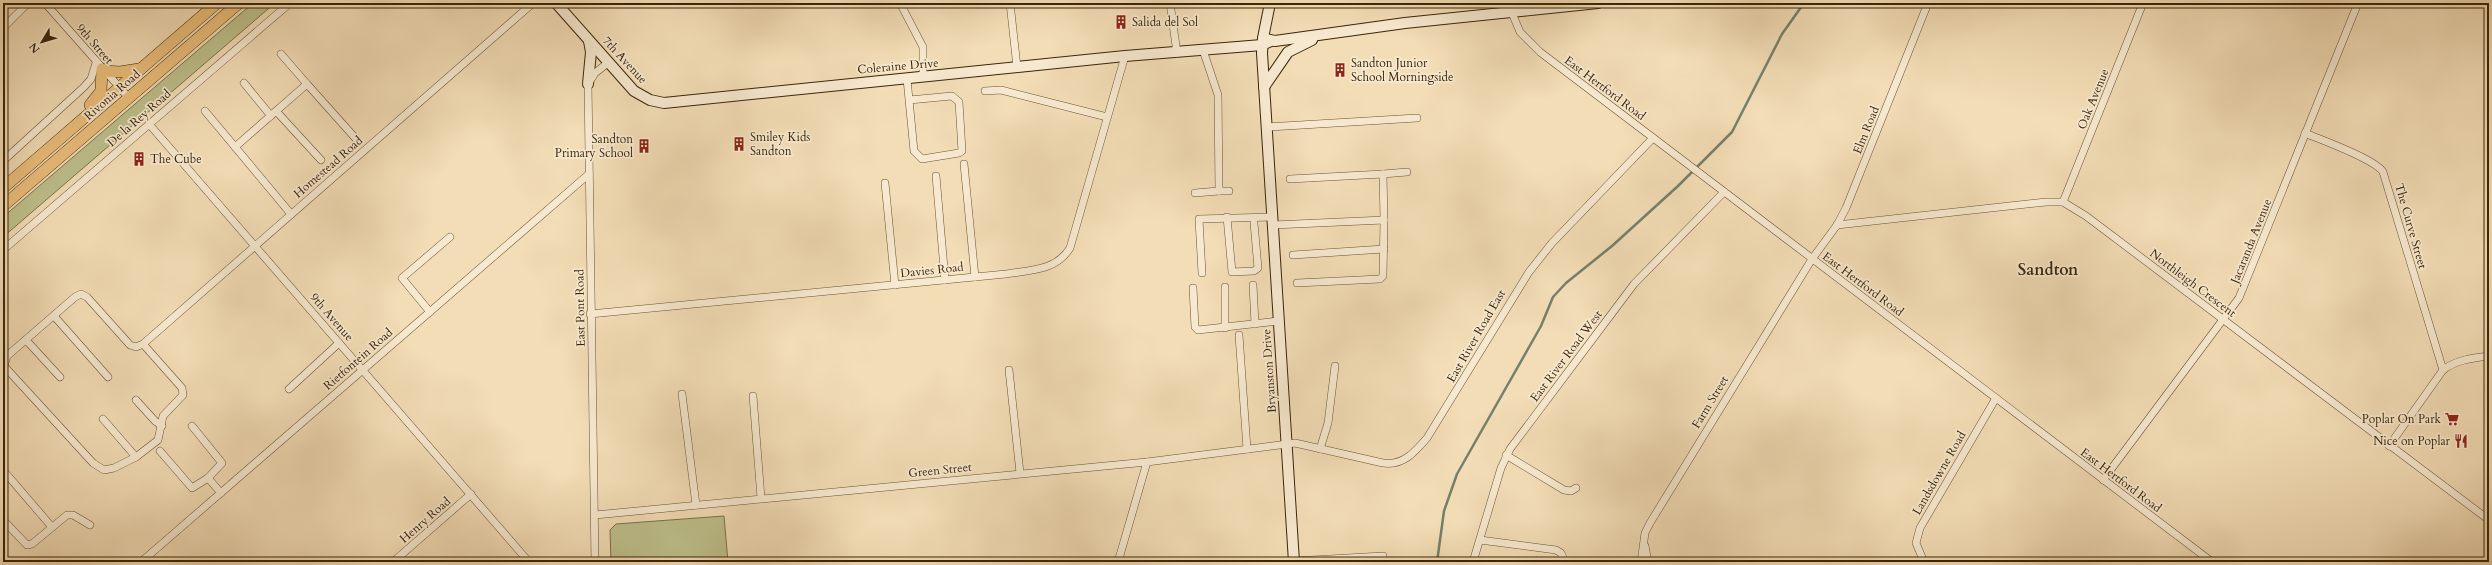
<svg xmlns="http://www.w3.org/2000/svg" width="2492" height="565" viewBox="0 0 2492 565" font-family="Cardo,serif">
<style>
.green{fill:#bdc08c;stroke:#7c724a}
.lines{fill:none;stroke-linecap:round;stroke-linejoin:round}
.stream{stroke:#75806c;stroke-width:2.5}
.street-casing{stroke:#695333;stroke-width:8}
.secondary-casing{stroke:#3b2507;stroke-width:12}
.primary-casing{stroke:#3b2507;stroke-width:12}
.street{stroke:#f7e9d0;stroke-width:7}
.secondary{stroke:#f7e9d0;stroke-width:10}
.primary{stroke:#eabe7b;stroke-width:11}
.labels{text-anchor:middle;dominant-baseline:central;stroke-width:3.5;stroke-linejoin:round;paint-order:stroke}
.poi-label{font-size:12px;fill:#3b2507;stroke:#f7e9d0;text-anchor:start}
.street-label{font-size:12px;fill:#3b2507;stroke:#f7e9d0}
.district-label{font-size:16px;font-weight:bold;fill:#3b2507;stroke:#f7e9d0}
</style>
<rect width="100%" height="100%" fill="#f3ddb6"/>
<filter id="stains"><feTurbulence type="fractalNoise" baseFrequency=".005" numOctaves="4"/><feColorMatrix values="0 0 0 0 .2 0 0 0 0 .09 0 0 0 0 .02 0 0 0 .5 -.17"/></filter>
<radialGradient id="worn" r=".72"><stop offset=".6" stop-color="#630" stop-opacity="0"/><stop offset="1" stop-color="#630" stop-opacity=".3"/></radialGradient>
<g class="green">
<path d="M253,3H275L3,237V217Z"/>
<path d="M724,516L728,562H611L610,530L616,524Z"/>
</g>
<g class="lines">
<path class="stream" d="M1437,562L1444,511L1457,474L1541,326L1553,297L1566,283L1612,246L1678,186L1732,132L1782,34L1804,3"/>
<defs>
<g id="street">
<path d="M45,3L129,98"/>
<path d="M900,3L923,47V77"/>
<path d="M1010,3L1017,67"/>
<path d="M1170,3L1177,53"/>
<path d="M1512,13L1520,32L1540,52L2212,562"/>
<path d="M3,28L28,3"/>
<path d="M907,79L914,151L922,159L959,153L962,151L959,102L952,96L909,100"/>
<path d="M244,83L271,116"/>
<path d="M307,84L357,140"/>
<path d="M985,91L1001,90L1107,117"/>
<path d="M205,111L291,214"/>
<path d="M276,111L321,160"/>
<path d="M149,124L529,562"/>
<path d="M1268,127L1417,118"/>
<path d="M2305,133C2321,140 2375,159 2383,172L2443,370"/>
<path d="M235,147L307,84L281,54"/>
<path d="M3,161L84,87L91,79L96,63"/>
<path d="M964,164L975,277"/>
<path d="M1383,174L1407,172"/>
<path d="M936,176L945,280"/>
<path d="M885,183L895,285"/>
<path d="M1219,191H1229"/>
<path d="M1195,193L1219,191L1218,95L1203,50"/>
<path d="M2063,202L2143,3"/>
<path d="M1227,217L1232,272L1254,271L1258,268L1254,223"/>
<path d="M1273,225L1384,220L1383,174L1290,179"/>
<path d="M1837,225L2046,202H2063L2086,216L2489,520"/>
<path d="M3,250L290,3"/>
<path d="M1293,255L1384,249"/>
<path d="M1202,273L1199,219L1273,217"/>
<path d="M1297,283L1380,279L1383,276L1384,220"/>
<path d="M1253,285L1255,324"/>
<path d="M1225,287V328"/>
<path d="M1193,288L1195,327L1198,330L1278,321"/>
<path d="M430,312L402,278L450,237"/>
<path d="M590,314L1006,274C1030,270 1056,271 1070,248L1125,56"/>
<path d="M54,316L108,377"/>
<path d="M1239,335L1247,449"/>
<path d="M26,340L60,377"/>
<path d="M143,344L182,388L183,395L163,416L158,440L136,457L114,468L104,470L93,463L4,366L7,356L75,297L81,294L87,297L130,345L136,347L143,344L533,3"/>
<path d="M1009,370L1020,473"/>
<path d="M289,389L339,343"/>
<path d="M682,394L696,505"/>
<path d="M753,396L761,498"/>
<path d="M136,400L155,421L162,426"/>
<path d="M103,419L136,457"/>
<path d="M2389,446L2443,370C2456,360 2472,358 2489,356"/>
<path d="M1320,449L1328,423L1335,366"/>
<path d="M160,451L192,488L208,478L222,463L192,426"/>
<path d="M1506,455L1564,490L1571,491L1576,488"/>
<path d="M3,470L51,526"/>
<path d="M208,478L221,493"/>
<path d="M2103,480L2239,298L2358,3"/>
<path d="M595,515L1147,462L1287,444L1295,443L1383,463C1403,466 1415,452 1427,438L1529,272L1552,243L1653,138"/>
<path d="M3,520L27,545L32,544L67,515H73L90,525"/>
<path d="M1480,540L1556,550L1561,553L1565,562"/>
<path d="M1645,546L1648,562"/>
<path d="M1294,561L1383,556"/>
<path d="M141,562L589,174"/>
<path d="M393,562L471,494"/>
<path d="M595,562L588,84L595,73L609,62"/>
<path d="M1118,562L1147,462"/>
<path d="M1473,562L1501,468L1510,449L1634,284L1724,192"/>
<path d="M1641,562L1645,533L1650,523L1812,259L1837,225L1846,208L1928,3"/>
<path d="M1924,562L1916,543L1920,528L1996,398"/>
</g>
<g id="secondary">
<path d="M556,3L634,91L650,100L664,103L1125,56L1262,45L1271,41"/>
<path d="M1270,3L1263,38L1262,53L1294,562"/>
<path d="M1266,39L1275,41L1405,23L1598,3"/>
<path d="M588,84L591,52L589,41"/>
<path d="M1264,87L1288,52L1312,40"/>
</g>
<g id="primary">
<path d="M104,71L120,72L139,69"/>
<path d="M90,105L101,91L102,69"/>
<path d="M3,188L217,3"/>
<path d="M3,206L239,3"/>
</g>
</defs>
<use href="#street" class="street-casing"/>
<use href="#secondary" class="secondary-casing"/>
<use href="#primary" class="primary-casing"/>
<use href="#street" class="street"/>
<use href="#secondary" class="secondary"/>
<use href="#primary" class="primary"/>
</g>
<defs>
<symbol id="building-bare" viewBox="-9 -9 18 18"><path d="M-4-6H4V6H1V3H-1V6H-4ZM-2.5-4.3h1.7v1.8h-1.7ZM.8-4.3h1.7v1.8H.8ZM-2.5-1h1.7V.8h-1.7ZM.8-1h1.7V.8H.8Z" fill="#8f2418" stroke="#f7e9d0" stroke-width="2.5" paint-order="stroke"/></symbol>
<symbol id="supermarket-bare" viewBox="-9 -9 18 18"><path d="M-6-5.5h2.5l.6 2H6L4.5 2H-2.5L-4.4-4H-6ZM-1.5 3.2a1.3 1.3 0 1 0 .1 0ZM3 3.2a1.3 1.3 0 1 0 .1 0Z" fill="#8f2418" stroke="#f7e9d0" stroke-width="2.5" paint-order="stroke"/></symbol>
<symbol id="restaurant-bare" viewBox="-9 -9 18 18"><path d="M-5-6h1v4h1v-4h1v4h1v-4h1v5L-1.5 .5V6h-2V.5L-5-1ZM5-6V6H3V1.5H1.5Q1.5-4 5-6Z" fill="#8f2418" stroke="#f7e9d0" stroke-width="2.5" paint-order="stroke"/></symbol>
</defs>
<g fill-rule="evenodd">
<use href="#building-bare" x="1111" y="12" width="20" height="20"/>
<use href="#building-bare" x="1330" y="60" width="20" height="20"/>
<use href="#building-bare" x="729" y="134" width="20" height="20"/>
<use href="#building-bare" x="634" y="136" width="20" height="20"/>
<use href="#building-bare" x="129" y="149" width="20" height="20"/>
<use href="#supermarket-bare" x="2442" y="409" width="20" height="20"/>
<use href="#restaurant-bare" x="2451" y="431" width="20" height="20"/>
</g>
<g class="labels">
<g class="poi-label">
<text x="1132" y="22">Salida del Sol</text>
<text x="1351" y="63">Sandton Junior<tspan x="1351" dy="14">School Morningside</tspan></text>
<text x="750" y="137">Smiley Kids<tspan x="750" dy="14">Sandton</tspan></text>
<text x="633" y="139" text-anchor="end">Sandton<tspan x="633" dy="14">Primary School</tspan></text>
<text x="150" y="159">The Cube</text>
<text x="2441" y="419" text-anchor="end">Poplar On Park</text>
<text x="2450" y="441" text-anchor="end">Nice on Poplar</text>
</g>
<g class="street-label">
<text transform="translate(95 44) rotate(49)">9th Street</text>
<text transform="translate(625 60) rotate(47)">7th Avenue</text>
<text transform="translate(898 66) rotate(-5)">Coleraine Drive</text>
<text transform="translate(1605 88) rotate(37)">East Hertford Road</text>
<text transform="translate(112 95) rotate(-41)">Rivonia Road</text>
<text transform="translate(2093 99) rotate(-68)">Oak Avenue</text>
<text transform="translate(139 118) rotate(-41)">De la Rey Road</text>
<text transform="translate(1866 130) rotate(-68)">Elm Road</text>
<text transform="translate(328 167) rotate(-41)">Homestead Road</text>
<text transform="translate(2411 226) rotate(74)">The Curve Street</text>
<text transform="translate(2251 241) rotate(-68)">Jacaranda Avenue</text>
<text transform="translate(932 270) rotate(-6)">Davies Road</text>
<text transform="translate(2193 283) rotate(37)">Northleigh Crescent</text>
<text transform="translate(1863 284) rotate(37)">East Hertford Road</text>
<text transform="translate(580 308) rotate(-91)">East Pont Road</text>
<text transform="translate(332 317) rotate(49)">9th Avenue</text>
<text transform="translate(1476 336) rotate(-60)">East River Road East</text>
<text transform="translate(1566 356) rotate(-53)">East River Road West</text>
<text transform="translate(358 359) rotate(-41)">Rietfontein Road</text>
<text transform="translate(1269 371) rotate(-94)">Bryanston Drive</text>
<text transform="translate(1710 402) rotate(-59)">Farm Street</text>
<text transform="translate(940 470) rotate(-6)">Green Street</text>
<text transform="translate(1939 473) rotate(-60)">Landsdowne Road</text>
<text transform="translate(2121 480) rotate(37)">East Hertford Road</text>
<text transform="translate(425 520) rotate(-41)">Henry Road</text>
</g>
<g class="district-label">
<text x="2048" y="270">Sandton</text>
</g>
</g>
<rect width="2492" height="565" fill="none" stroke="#f3ddb6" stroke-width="16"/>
<rect x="4" y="4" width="2484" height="557" fill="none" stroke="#3b2507" stroke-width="2"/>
<rect x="8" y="8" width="2476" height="549" fill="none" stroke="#3b2507"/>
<g transform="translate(42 42) rotate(232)" stroke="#f7e9d0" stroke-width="3" paint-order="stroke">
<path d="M0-3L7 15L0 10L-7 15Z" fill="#3b2507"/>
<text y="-6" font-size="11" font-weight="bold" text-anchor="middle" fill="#3b2507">N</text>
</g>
<rect width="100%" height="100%" filter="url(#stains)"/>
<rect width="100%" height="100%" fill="url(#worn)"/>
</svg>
